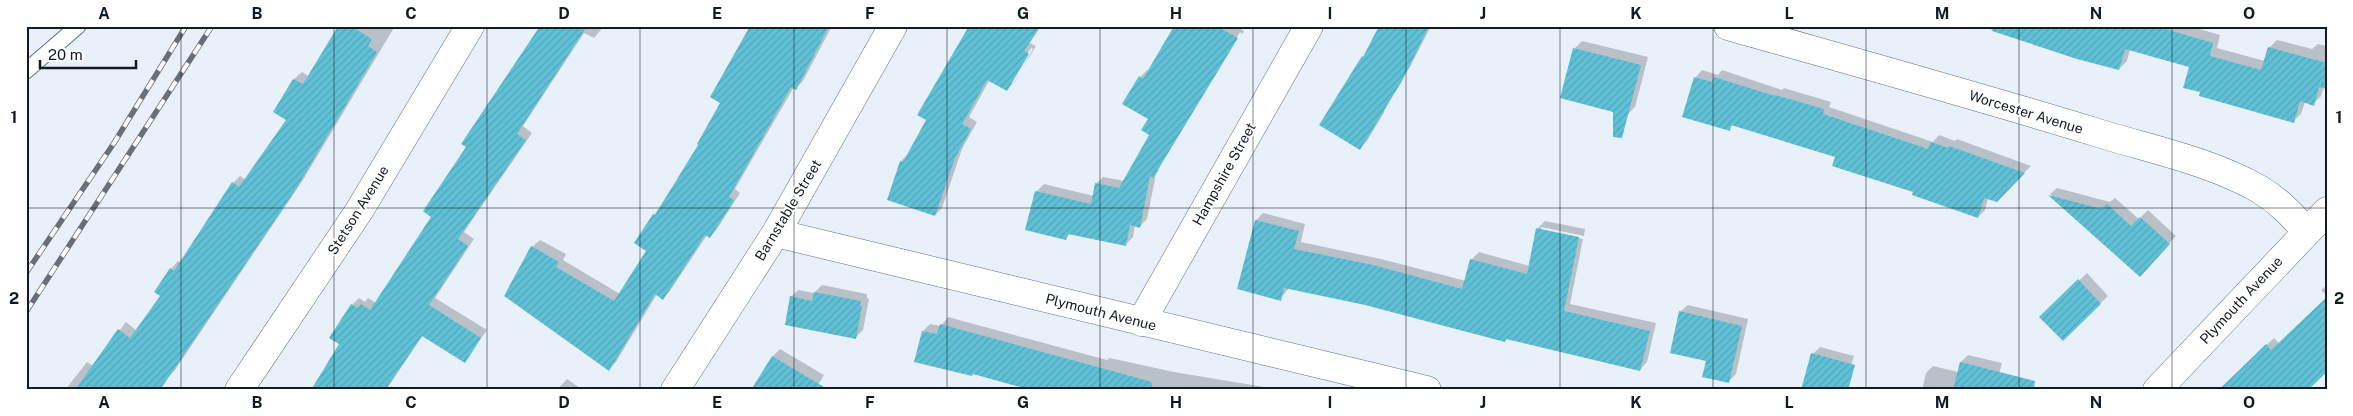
<svg xmlns="http://www.w3.org/2000/svg" width="2353" height="416" viewBox="0 0 2353 416" font-family="'Public Sans',sans-serif">
<style>
.shadow{fill:#0003;fill-rule:evenodd}
.building{fill:url(#building-hatch)}
.lines{fill:none;stroke-linecap:round;stroke-linejoin:round}
.lane-casing{stroke:#5d7285;stroke-width:17}
.street-casing{stroke:#5d7285;stroke-width:29}
.lane{stroke:#fff;stroke-width:15}
.street{stroke:#fff;stroke-width:28}
.rail-casing{stroke:#676f78;stroke-width:5.5}
.rail{stroke:#fff;stroke-width:4;stroke-dasharray:11;stroke-linecap:butt}
.grid{fill:none;stroke:#121a22;stroke-width:1;stroke-opacity:0.55}
.labels{text-anchor:middle;dominant-baseline:central;stroke-width:4;stroke-linejoin:round;paint-order:stroke}
.street-label{font-size:14px;fill:#121a22;stroke:#fff}
.neatline{fill:none;stroke:#121a22;stroke-width:2}
.grid-label{font-size:16px;text-anchor:middle;font-weight:bold;fill:#121a22}
</style>
<defs>
<pattern id="building-hatch" width="6" height="6" patternUnits="userSpaceOnUse" patternTransform="scale(1.25)"><rect width="6" height="6" fill="#60c1d6"/><path d="M-1 1l2-2M0 6l6-6M5 7l2-2" fill="none" stroke="#52a5b7"/></pattern>
</defs>
<rect width="100%" height="100%" fill="#e8f1fa"/>
<g class="shadow">
<path d="M340,26H395L303,180L175,370L156,390H65L87,362L93,366L126,322L137,331L162,296L171,269L178,261L181,263L233,183L240,176L246,180L288,119L275,112L294,79L302,72L310,77Z"/>
<path d="M540,26H604L594,38L584,33L523,126L532,133L464,232L474,239L435,298L487,330L465,361L423,335L386,390H313L341,344L352,305L359,298L365,302L368,298L376,303L432,217L468,147Z"/>
<path d="M752,26H832L803,81L796,88L794,87L735,189L740,193L717,229L710,237L707,235L670,291L663,298L657,294L616,362L609,369L532,247L540,240L566,254L563,260L620,294L648,251L636,243L700,145L721,103Z"/>
<path d="M971,26H1041L1030,43L1036,46L1014,82L1007,90L990,79L969,117L977,122L962,149L942,208L935,215L901,161L909,153L928,119ZM1031,48L1033,49L1014,83H1011Z"/>
<path d="M1175,26H1236L1244,31L1160,169L1242,34L1240,32L1156,170H1159L1156,174L1147,219L1140,226L1135,225L1133,237L1126,244L1071,233L1066,238L1027,229L1037,191L1044,184L1094,196L1096,184L1103,177L1125,181L1151,134L1150,119L1140,77L1147,70L1149,71Z"/>
<path d="M1381,26H1431L1409,69L1402,76Z"/>
<path d="M1980,26H2189L2220,35L2217,48L2265,61L2269,48L2277,40L2312,49L2318,44L2327,46V88L2324,87L2321,96L2313,104L2305,102L2301,114L2293,121L2202,92L2191,66L2130,49L2127,61L2119,69L2077,58Z"/>
<path d="M1582,41L1648,57L1635,107L1628,114L1562,97L1575,48Z"/>
<path d="M1702,70L1718,75L1722,70L1782,90L1784,88L1831,102L1829,107L1933,142L1939,135L1955,141L1957,139L2031,166L1996,200L1988,198L1985,210L1978,217L1837,157L1734,124L1729,129L1695,78Z"/>
<path d="M1346,88L1385,111L1367,141L1359,148Z"/>
<path d="M2057,188L2110,202L2115,198L2139,219L2148,210L2176,236L2140,275L2050,194Z"/>
<path d="M1263,213L1305,224L1301,242L1381,259L1466,281L1471,260L1479,252L1530,266L1538,228L1545,221L1585,229L1584,236L1541,227V230L1583,239L1570,304L1656,323L1647,362L1640,370L1507,338L1505,341L1365,304L1289,288L1280,299L1238,288L1256,220Z"/>
<path d="M2087,273L2108,296L2063,339L2041,317Z"/>
<path d="M822,285L867,294V298L869,299L863,330L856,337L791,297L798,290L814,293Z"/>
<path d="M2327,285V296L2321,290Z"/>
<path d="M1688,305L1748,319L1736,374L1728,382L1707,360L1680,312Z"/>
<path d="M948,317L1107,360L1110,358L1174,372L1282,390H1035L974,373L916,361L923,331L930,324L941,326Z"/>
<path d="M2274,338L2279,343L2268,390H2218Z"/>
<path d="M1820,347L1854,356L1844,390L1813,354Z"/>
<path d="M780,349L824,375L815,390H753L773,356Z"/>
<path d="M1968,355L2002,363L1995,390H1922L1926,373L1933,366L1958,372L1961,362Z"/>
<path d="M567,379L583,390H557Z"/>
</g>
<g class="building">
<path d="M338,26H351L372,39L368,46L377,52L296,189L160,390H75L118,329L130,338L160,296L154,292L170,268L174,271L232,182L239,187L286,120L273,112L293,79L303,84Z"/>
<path d="M540,26H587L517,134L526,140L458,239L468,246L429,305L481,338L465,363L422,336L385,390H311L339,344L329,338L351,304L358,308L361,304L370,310L431,217L423,211L466,147L461,144Z"/>
<path d="M750,26H829L796,90L791,87L729,197L734,200L710,238L705,235L663,300L655,294L609,371L504,296L531,246L559,262L556,267L614,301L646,251L634,243L653,214L655,215L698,145L697,144L720,103L710,97Z"/>
<path d="M969,26H1040L1024,51L1029,54L1007,91L987,80L962,124L971,129L955,158L935,216L887,200L900,161L903,162L926,120L917,115Z"/>
<path d="M1174,26H1216L1238,38L1153,178L1150,176L1140,228L1130,225L1126,246L1068,234L1066,240L1025,230L1035,191L1091,204L1095,183L1119,188L1149,135L1141,130L1148,119L1122,104L1139,76L1143,79Z"/>
<path d="M1379,26H1429L1402,81L1360,150L1319,125L1362,56L1363,57Z"/>
<path d="M1993,26H2155L2213,43L2210,56L2261,70L2268,47L2327,63V89L2319,87L2314,106L2300,101L2294,123L2199,96L2200,92L2183,88L2189,67L2125,49L2119,70L2077,59L1992,31Z"/>
<path d="M1573,48L1641,65L1622,138L1613,137V112L1560,98Z"/>
<path d="M1694,77L1712,82L1714,77L1775,96V95L1824,109L1823,114L1928,149L1931,142L1948,148L1949,146L2025,173L1997,202L1984,198L1978,218L1912,195L1913,192L1832,166L1835,157L1731,125L1730,131L1682,117Z"/>
<path d="M2048,195L2102,209L2107,204L2131,226L2140,217L2170,244L2140,277Z"/>
<path d="M1255,220L1299,231L1294,249L1373,265L1462,289L1470,259L1527,274L1536,228L1579,237L1564,311L1650,331L1640,371L1506,339L1505,342L1365,305L1284,288L1281,301L1237,289Z"/>
<path d="M2078,279L2101,304L2063,341L2039,317Z"/>
<path d="M814,292L861,301L860,305L862,306L856,339L785,325L790,296L812,301Z"/>
<path d="M2327,297V372L2308,390H2219L2266,344L2271,350Z"/>
<path d="M1679,311L1742,326L1729,383L1702,377L1706,361L1670,353Z"/>
<path d="M940,324L1152,382L1151,390H1031L973,374L972,376L914,362L922,331L937,334Z"/>
<path d="M1811,353L1855,365L1848,390H1801Z"/>
<path d="M772,356L829,390H751Z"/>
<path d="M1960,362L2035,381L2034,390H1953Z"/>
</g>
<g class="lines">
<defs>
<path id="lane" d="M26,71L78,26"/>
<g id="street">
<path d="M1728,26C1851,61 1974,95 2095,132C2149,149 2210,161 2259,189C2279,201 2292,215 2307,232"/>
<path d="M776,233L1427,390"/>
<path d="M1141,322L1309,26"/>
<path d="M239,390L359,211L470,26"/>
<path d="M675,390L777,231L893,26"/>
<path d="M2157,390L2327,211"/>
</g>
</defs>
<use href="#lane" class="lane-casing"/>
<use href="#street" class="street-casing"/>
<use href="#lane" class="lane"/>
<use href="#street" class="street"/>
<defs>
<g id="rail">
<path d="M26,273L114,143L186,26"/>
<path d="M26,312L212,26"/>
</g>
</defs>
<use href="#rail" class="rail-casing"/>
<use href="#rail" class="rail"/>
</g>
<path class="grid" d="M181,26V390M334,26V390M487,26V390M640,26V390M794,26V390M947,26V390M1100,26V390M1253,26V390M1406,26V390M1560,26V390M1713,26V390M1866,26V390M2019,26V390M2172,26V390M26,208H2327"/>
<g class="labels">
<g class="street-label">
<text transform="translate(2026 112) rotate(17)">Worcester Avenue</text>
<text transform="translate(1224 174) rotate(-61)">Hampshire Street</text>
<text transform="translate(358 210) rotate(-58)">Stetson Avenue</text>
<text transform="translate(788 210) rotate(-59)">Barnstable Street</text>
<text transform="translate(2241 300) rotate(-47)">Plymouth Avenue</text>
<text transform="translate(1101 312) rotate(14)">Plymouth Avenue</text>
</g>
</g>
<rect width="2353" height="416" fill="none" stroke="#ffffff" stroke-width="55"/>
<path d="M40 60v8h96v-8" fill="none" stroke="#121a22" stroke-width="2.5"/>
<text x="48" y="60" font-size="15" fill="#121a22" stroke="#ffffff" stroke-width="4" paint-order="stroke">20 m</text>
<rect x="28" y="28" width="2298" height="360" class="neatline"/>
<g class="grid-label">
<text x="104" y="19">A</text>
<text x="257" y="19">B</text>
<text x="411" y="19">C</text>
<text x="564" y="19">D</text>
<text x="717" y="19">E</text>
<text x="870" y="19">F</text>
<text x="1023" y="19">G</text>
<text x="1176" y="19">H</text>
<text x="1330" y="19">I</text>
<text x="1483" y="19">J</text>
<text x="1636" y="19">K</text>
<text x="1789" y="19">L</text>
<text x="1942" y="19">M</text>
<text x="2096" y="19">N</text>
<text x="2249" y="19">O</text>
<text x="14" y="123">1</text>
<text x="2339" y="123">1</text>
<text x="14" y="304">2</text>
<text x="2339" y="304">2</text>
<text x="104" y="408">A</text>
<text x="257" y="408">B</text>
<text x="411" y="408">C</text>
<text x="564" y="408">D</text>
<text x="717" y="408">E</text>
<text x="870" y="408">F</text>
<text x="1023" y="408">G</text>
<text x="1176" y="408">H</text>
<text x="1330" y="408">I</text>
<text x="1483" y="408">J</text>
<text x="1636" y="408">K</text>
<text x="1789" y="408">L</text>
<text x="1942" y="408">M</text>
<text x="2096" y="408">N</text>
<text x="2249" y="408">O</text>
</g>
</svg>
